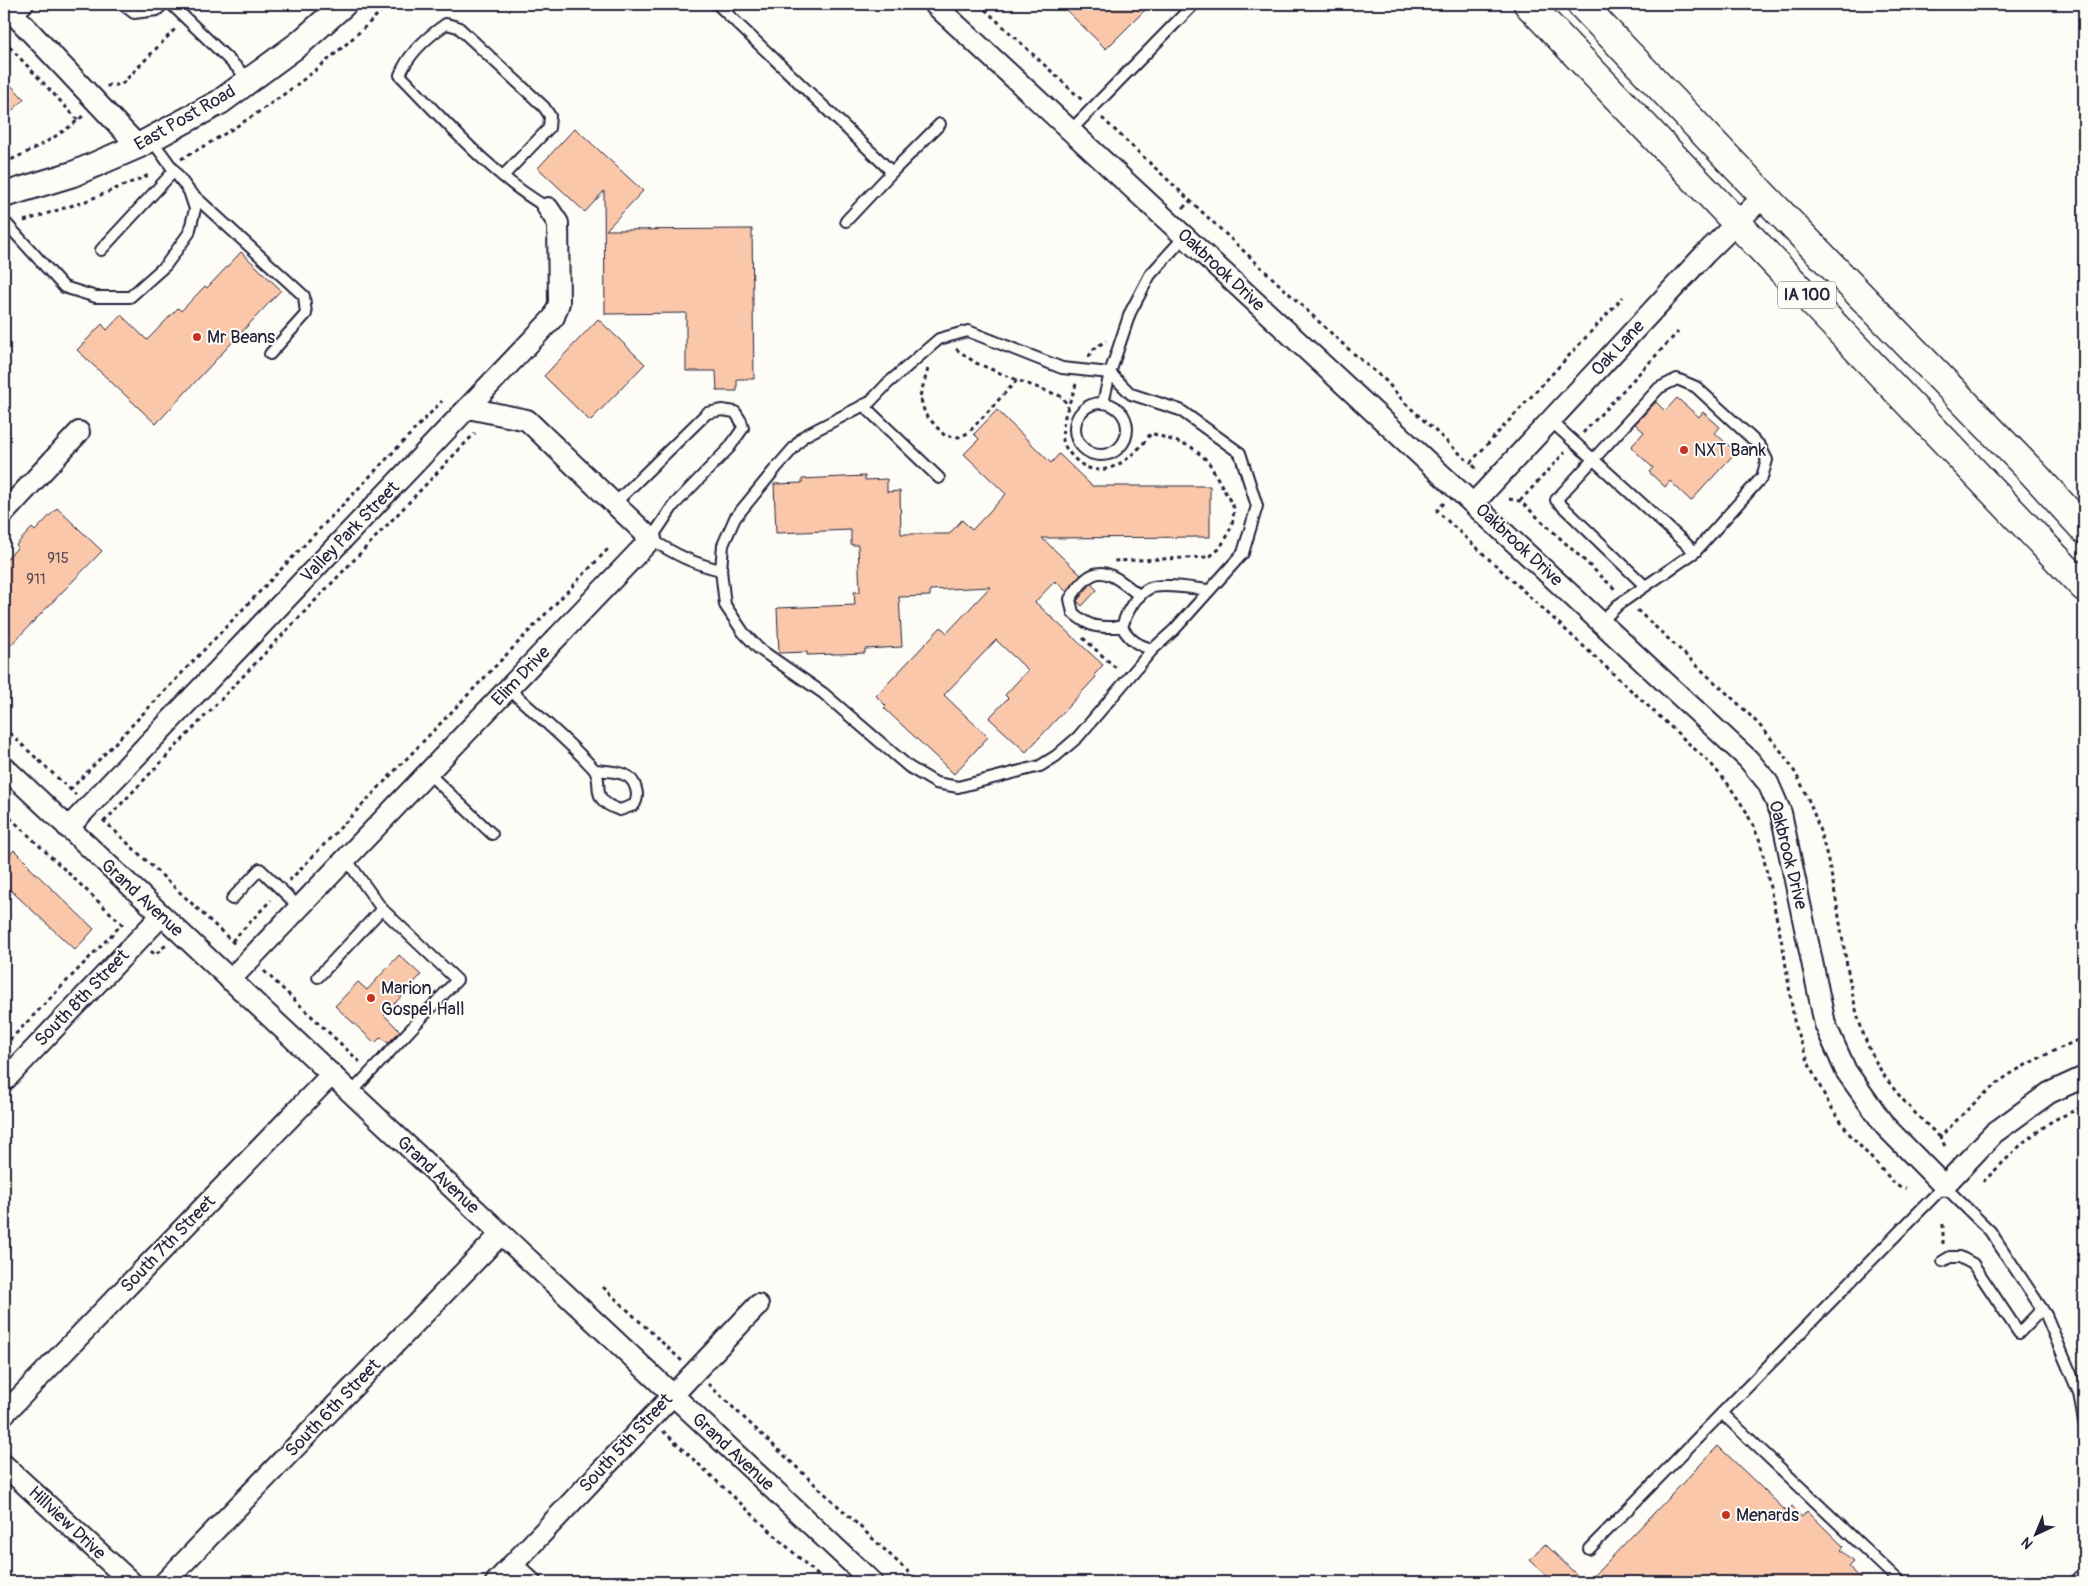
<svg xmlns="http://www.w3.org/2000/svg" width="2088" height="1586" viewBox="0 0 2088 1586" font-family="Pangolin,sans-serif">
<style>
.building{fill:#fac7aa;stroke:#22223b}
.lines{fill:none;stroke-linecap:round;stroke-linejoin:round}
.service-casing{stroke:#22223b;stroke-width:14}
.minor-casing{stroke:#22223b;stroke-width:24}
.tertiary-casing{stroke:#22223b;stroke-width:28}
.trunk-casing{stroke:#22223b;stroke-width:31}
.path{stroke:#22223b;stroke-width:3;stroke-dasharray:4 4;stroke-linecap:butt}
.service{stroke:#fdfcf7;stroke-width:10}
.minor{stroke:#fdfcf7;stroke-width:20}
.tertiary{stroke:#fdfcf7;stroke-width:24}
.trunk{stroke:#fdfcf7;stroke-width:28}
.poi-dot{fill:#c8321e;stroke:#fdfcf7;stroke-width:2}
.labels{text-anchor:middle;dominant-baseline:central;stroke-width:4;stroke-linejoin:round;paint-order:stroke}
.number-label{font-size:15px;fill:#584b57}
.shield{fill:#fdfcf7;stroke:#646373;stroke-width:1}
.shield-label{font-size:16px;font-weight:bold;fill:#22223b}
.street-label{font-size:18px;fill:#22223b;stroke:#fdfcf7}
.poi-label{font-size:18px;fill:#22223b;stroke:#fdfcf7;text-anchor:start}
</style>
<rect width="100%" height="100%" fill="#fdfcf7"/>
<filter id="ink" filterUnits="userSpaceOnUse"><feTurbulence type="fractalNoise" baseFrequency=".02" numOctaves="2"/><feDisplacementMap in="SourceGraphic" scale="10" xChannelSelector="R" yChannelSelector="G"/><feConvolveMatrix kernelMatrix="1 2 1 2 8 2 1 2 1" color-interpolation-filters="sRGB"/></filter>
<g filter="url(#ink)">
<g class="building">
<path d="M1060,4H1151L1106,49Z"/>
<path d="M4,78L24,99L4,119Z"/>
<path d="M575,128L643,191L606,230L752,229L754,379H737V391H717L716,371H686V313L605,314L604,191L585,212L538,168Z"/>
<path d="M241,252L281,290L156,424L77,350L102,324L107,330L121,315L147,340L178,308L181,311L205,286L207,288Z"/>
<path d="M598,319L645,364L590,421L544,376Z"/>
<path d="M1677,398L1699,417L1703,412L1720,427L1715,433L1736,452L1691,501L1670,481L1665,487L1649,472L1653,468L1631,447L1644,432L1635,424L1656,402L1665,411Z"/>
<path d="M997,410L1051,463L1059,454L1092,486H1210V537L1042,538L1081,575L1067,592L1055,581L1035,602L1103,665L1094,675L1096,677L1026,752L989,718L1008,698L1005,695L1028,670L996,640L944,695L988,737L954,774L884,708L886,706L876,696L941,627L947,633L990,587L930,590V596L899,597L902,647L865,649V653L807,655V652L779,653L777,608L855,605L854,592H860L858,545H851V530L776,533L774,484L802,483V479L865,476V480L887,479V492L900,491L901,534H949L962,520L972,530L1006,494L964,454L979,439L974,434Z"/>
<path d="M57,508L102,551L4,652V562L18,547L16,545L32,528L35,531Z"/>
<path d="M1091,584L1097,590L1082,606L1077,601Z"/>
<path d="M14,850L30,866L29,867L94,929L75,950L4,884V861Z"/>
<path d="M399,955L421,975L384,1015L400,1031L388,1043L381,1037L375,1043L335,1006L358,982L367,990Z"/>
<path d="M1718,1446L1787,1512L1792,1507L1802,1517L1807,1511L1844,1547L1841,1550L1853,1561L1848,1566L1865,1582H1588Z"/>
<path d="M1545,1544L1584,1582H1553L1530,1560Z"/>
</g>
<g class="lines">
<defs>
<g id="service">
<path d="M122,4L134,13L157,10L163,4"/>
<path d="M171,4L250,80"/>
<path d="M717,4L892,172L940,124"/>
<path d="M16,17L29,4"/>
<path d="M1071,130L1194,4"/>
<path d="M503,176L549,128L550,116L544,107L458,27L446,24C427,37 408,54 400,75C445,121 492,176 548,208"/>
<path d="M190,192L304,296L306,314L270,354"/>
<path d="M4,221L64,287L96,297H130L166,265L189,233L195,209L189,191L151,139"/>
<path d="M846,221L892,172"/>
<path d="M1185,236L1150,275L1130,313L1110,373L1131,394L1180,410L1240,453L1257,506L1243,553L1174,630L1153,649C1138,646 1130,640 1122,627C1126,613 1135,596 1148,589C1159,582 1196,589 1210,590"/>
<path d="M101,250L174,171"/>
<path d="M1103,403L1110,373L1062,368L968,331L939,339L887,384L870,402L804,436L776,468L735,518L723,545L721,570L725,605L743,632L758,648L823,693L909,767L936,783L958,787L1040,766L1056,756L1078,737L1153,649"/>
<circle cx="1101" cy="429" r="26"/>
<path d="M863,405L939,478"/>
<path d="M1551,421L1695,552"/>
<path d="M614,504L707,413L722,410L735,412L741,421L743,428L729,448L673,506L651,539C674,554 694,564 721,570"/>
<path d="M1601,622L1618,605L1695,552L1762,477L1767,460L1760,446L1696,387L1677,379L1659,388L1556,500L1645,586"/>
<path d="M1122,627C1098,627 1092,629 1073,613L1070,599C1096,558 1109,572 1140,596"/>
<path d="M509,689C537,715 567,740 593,768C606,783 586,799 620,810L634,805C637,800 638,795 636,789C632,770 611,772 595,770"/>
<path d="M428,773L492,834"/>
<path d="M346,859L382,909"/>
<path d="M232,899L260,869L299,907"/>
<path d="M318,977L382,909L457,980L351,1093"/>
<path d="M1943,1261L1950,1257H1960L1973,1264L2019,1333L2042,1309"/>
<path d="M1722,1413L1900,1582"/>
<path d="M1589,1549L1944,1186L1990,1231L2046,1315L2079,1393L2084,1422"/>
<path d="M2074,1582L2084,1572"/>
</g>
<g id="minor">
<path d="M4,4L138,146"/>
<path d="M934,4L1748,759L1768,783L1781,813L1825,1024L1846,1071L1885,1126L1944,1186L1994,1133L2049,1093L2084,1077"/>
<path d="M1474,503L1705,254L1764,196"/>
<path d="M4,513L79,432"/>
<path d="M4,767L872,1582"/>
<path d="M68,828L554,317L559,303L558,223L548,208"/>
<path d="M230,980L651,539L527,420L468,408"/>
<path d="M4,1081L161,916"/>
<path d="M4,1414L332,1074"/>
<path d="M4,1465L131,1582"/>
<path d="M512,1565L530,1582"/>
<path d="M165,1582L501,1234"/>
<path d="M496,1582L758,1305"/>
</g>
<path id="tertiary" d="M4,195L73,174L138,146L220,102L300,43L344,4"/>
<g id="trunk">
<path d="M1528,4L2084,587"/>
<path d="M1581,4L1764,196L2032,472L2084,529"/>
</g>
</defs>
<use href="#service" class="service-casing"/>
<use href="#minor" class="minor-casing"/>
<use href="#tertiary" class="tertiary-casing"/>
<use href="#trunk" class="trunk-casing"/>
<g class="path">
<path d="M979,4L1082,100"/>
<path d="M4,41L78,120"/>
<path d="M107,87L109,85H121L177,27"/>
<path d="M1102,118L1346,347L1386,381L1404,402L1470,463"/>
<path d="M181,159C258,117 327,67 388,4"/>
<path d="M4,163C33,150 60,136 84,115"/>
<path d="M1183,208L1190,201"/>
<path d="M24,221L86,201L149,175"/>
<path d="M956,349L976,363L1017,380"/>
<path d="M1089,357L1092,350L1106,341"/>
<path d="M928,369L920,396L925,414L945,436L959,437L968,433L1017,380L1063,397L1068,408"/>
<path d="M1076,384C1071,401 1060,421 1063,440C1064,447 1070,454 1075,459C1102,486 1136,456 1151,433L1190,446L1208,461L1234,508L1233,520L1228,535L1219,549L1209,557L1114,561"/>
<path d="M1583,433L1678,332"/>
<path d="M1476,468L1470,463L1623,297"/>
<path d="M1509,499L1520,501L1616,590"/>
<path d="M1520,501L1565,452"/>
<path d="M1444,503L1437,511L1712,765L1728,784L1746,811L1760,841L1784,953L1795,1027L1811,1069L1829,1104L1851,1136L1897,1186L1906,1188"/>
<path d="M1637,610C1661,632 1685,654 1709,677C1747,711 1784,745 1805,792C1827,840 1835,891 1843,942C1850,983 1856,1026 1876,1062C1892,1091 1916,1115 1940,1137"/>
<path d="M1083,638L1117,669"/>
<path d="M4,728L76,795"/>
<path d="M70,790L442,401"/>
<path d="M4,812L122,924L4,1046"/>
<path d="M103,820L237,946"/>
<path d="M104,822L475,433"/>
<path d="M289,881L608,549"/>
<path d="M232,941L271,900"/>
<path d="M151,951L155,955L167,944"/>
<path d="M264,971L361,1063"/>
<path d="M1945,1146L1940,1137C1960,1117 1980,1096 2003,1079C2027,1062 2057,1050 2084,1037"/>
<path d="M1983,1182L2025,1141L2052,1121L2084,1106"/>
<path d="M1943,1224V1246"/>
<path d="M603,1287L682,1361"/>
<path d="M708,1384L919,1582"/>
<path d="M663,1431L825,1582"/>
</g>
<use href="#service" class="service"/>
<use href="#minor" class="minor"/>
<use href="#tertiary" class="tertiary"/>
<use href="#trunk" class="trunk"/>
</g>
</g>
<g class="poi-dot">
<circle cx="197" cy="337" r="5"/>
<circle cx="1684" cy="450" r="5"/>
<circle cx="371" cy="998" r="5"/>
<circle cx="1726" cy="1515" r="5"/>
</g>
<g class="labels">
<g class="number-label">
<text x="58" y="558">915</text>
<text x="36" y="579">911</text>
</g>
<rect class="shield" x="1778" y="281.5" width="58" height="27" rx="4"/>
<g class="shield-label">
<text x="1807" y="295">IA 100</text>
</g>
<g class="street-label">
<text transform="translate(185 118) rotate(-30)">East Post Road</text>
<text transform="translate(1221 270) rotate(43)">Oakbrook Drive</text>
<text transform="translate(1618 348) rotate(-47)">Oak Lane</text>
<text transform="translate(350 532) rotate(-46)">Valley Park Street</text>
<text transform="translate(1519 545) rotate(43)">Oakbrook Drive</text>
<text transform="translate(521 676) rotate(-46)">Elim Drive</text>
<text transform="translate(1788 855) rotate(76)">Oakbrook Drive</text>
<text transform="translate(142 898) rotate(43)">Grand Avenue</text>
<text transform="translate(82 998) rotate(-46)">South 8th Street</text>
<text transform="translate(438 1175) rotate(43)">Grand Avenue</text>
<text transform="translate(168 1244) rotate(-46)">South 7th Street</text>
<text transform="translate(333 1408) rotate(-46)">South 6th Street</text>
<text transform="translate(626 1443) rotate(-47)">South 5th Street</text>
<text transform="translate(733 1452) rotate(43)">Grand Avenue</text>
<text transform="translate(67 1523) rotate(43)">Hillview Drive</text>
</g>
<g class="poi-label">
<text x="207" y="337">Mr Beans</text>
<text x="1694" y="450">NXT Bank</text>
<text x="381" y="988">Marion<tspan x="381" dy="21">Gospel Hall</tspan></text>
<text x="1736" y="1515">Menards</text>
</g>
</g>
<rect width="2088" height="1586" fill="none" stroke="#fdfcf7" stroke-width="20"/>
<rect x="10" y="10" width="2068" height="1566" fill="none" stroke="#22223b" stroke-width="2" filter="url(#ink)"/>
<g transform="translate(2036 1534) rotate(224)" stroke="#fdfcf7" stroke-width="4" paint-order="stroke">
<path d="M0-4L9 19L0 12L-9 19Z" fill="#22223b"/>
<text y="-8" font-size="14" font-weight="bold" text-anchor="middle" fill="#22223b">N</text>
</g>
</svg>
